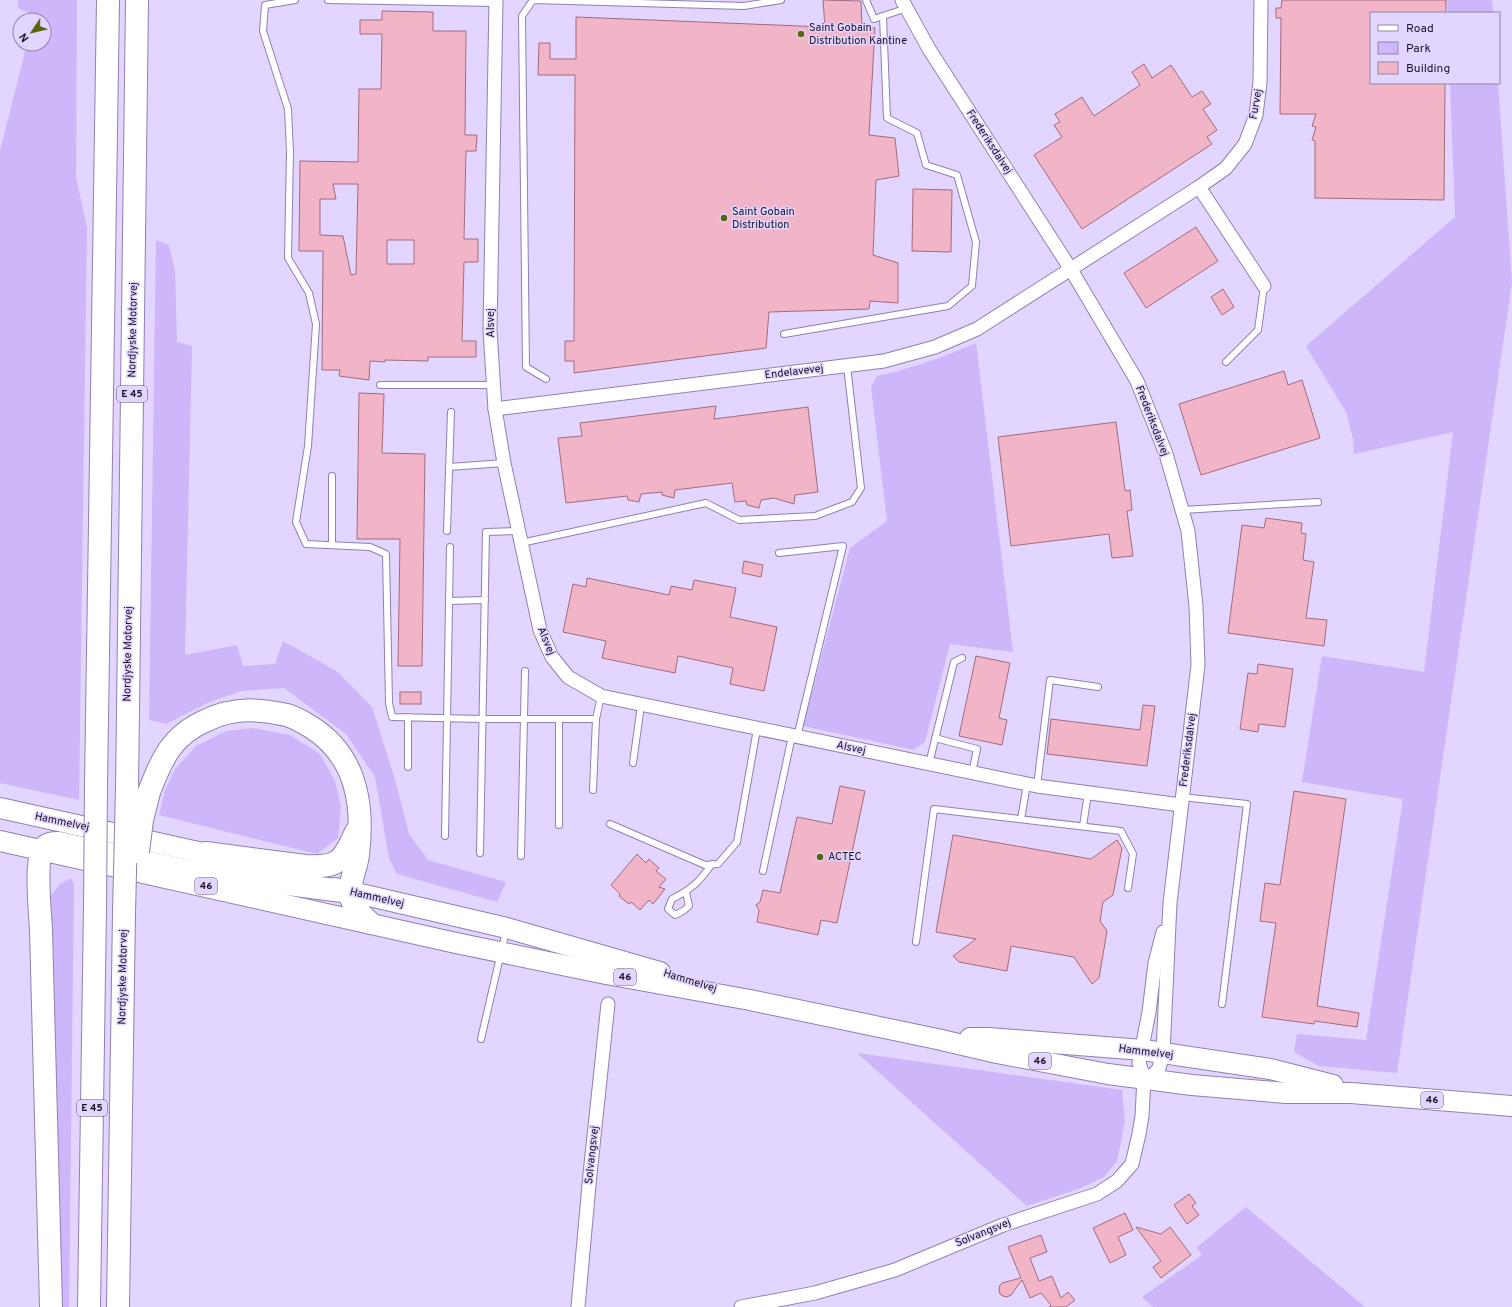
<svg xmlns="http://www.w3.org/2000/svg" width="1512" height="1307" viewBox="0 0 1512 1307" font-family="Overpass,sans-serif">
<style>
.green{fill:#cdb7fa}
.building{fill:#f2b5c7;stroke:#a26b7c;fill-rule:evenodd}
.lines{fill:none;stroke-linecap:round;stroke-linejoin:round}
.lane-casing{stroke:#9080b0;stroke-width:8}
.street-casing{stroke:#9080b0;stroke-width:15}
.primary-casing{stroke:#9080b0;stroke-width:22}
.highway-casing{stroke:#9080b0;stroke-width:24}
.lane{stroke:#fff;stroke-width:6}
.street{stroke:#fff;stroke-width:13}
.primary{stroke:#fff;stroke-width:20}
.highway{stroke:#fff;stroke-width:22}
.highway-bridge-casing{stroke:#9080b0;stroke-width:24;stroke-linecap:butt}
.highway-bridge{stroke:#fff;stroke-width:22}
.poi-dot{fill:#58670e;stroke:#e2d5ff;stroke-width:1.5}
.labels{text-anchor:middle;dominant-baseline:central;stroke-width:3;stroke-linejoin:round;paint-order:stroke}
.shield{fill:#e2d5ff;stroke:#564d67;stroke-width:1}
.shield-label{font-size:10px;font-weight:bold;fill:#1a1326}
.poi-label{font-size:11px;fill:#1a1326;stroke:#e2d5ff;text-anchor:start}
.street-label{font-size:11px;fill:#1a1326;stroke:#e2d5ff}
</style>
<rect width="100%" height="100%" fill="#e2d5ff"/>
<g class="green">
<path d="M18,0H77L76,177L87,228L79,800L0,783V151L27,44H44V20H32L34,15L18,8Z"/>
<path d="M1447,0H1492L1493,13H1448Z"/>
<path d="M1450,83H1498L1512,282L1397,1073L1319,1066L1294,1052L1297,1034L1366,1040L1403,799L1302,782L1322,656L1424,672L1453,432L1354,454L1353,439L1346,412L1306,346L1455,217Z"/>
<path d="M156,240L169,245L175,270L177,342L192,346L185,655L237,645L243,666L275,664L283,641L338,672L372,707L394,776L409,834L428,860L506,882L497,902L397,874L389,858L375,777L346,734L284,688L241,691L207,703L166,724L149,720Z"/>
<path d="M976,343L1013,652L950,644L925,742L914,750L803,726L850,548L887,521L871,387L877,376C913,368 941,358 976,343Z"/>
<path d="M252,728L290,735L320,754L335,781L341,807L338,838L317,854L159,815L165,790L175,769L196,746L226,731Z"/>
<path d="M71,878L74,885L69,1307H61L48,900L60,884Z"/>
<path d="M857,1053L1122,1090L1125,1122L1117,1161L1104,1177L1081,1188L1027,1206Z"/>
<path d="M1246,1207L1365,1307H1153L1142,1297L1202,1255L1197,1247Z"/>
</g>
<g class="building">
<path d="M823,0L861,1L862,27L875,28L869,135L895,138L899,176L876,180L873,255L898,263V303L870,301L869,309L769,312L766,348L574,373V361H565V341H574L575,75H538L539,43H550V59H576V17L825,27Z"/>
<path d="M1282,0H1446V13H1371V83H1445L1444,200L1315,198V141L1312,140L1316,127L1312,126L1316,114H1280L1281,18H1276V8H1281Z"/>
<path d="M382,11L433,12V31H466L465,135H477L476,151H466L464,239H478V262H464L462,341H476V357H428V361L385,360V362L370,361L369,380L339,376L340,370H322L323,251H299L300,161L358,162L359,89H381L382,34H360V20H382ZM333,184H358L356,274L351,275L343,236L320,235V199H336ZM387,240H414V264H387Z"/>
<path d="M1144,64L1152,78L1171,65L1192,97L1202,91L1211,104L1203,109L1217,130L1207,137L1212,144L1082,229L1034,155L1062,137L1054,125L1060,122L1055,114L1082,97L1094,116L1140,85L1132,72Z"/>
<path d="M913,189L952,190L951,252L912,251Z"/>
<path d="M1196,227L1218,261L1146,308L1124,273Z"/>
<path d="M1223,289L1234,307L1222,315L1211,297Z"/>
<path d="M1284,371L1288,385L1302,380L1320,438L1201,475L1179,404Z"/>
<path d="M359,393L384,394L382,453L425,454L422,666H398L400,539H357Z"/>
<path d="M716,406L714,419L808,407L818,492L795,495L794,504L774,498L761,500L759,508L747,505L746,501L735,502L732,483L675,490L674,498L662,495V492L641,494L639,502L628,500L627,496L566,503L558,438L582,436L580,423Z"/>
<path d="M1116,422L1125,491L1130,490L1132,510L1127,511L1133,556L1112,558L1109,534L1011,546L998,437Z"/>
<path d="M1266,518L1302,523L1301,533L1306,534L1303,560L1314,562L1306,618L1327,620L1324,646L1228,633L1242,525L1264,528Z"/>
<path d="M744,561L763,565L761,577L742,573Z"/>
<path d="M587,578L669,595L671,586L692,590L694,580L736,588L730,617L777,627L764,691L730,684L733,668L678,656L675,673L602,658L606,641L563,632L573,584L586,587Z"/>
<path d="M976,656L1010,663L999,718L1007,720L1002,745L959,736Z"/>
<path d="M1258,664L1293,669L1285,727L1259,724L1258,732L1240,729L1248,673L1257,674Z"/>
<rect x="400" y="692" width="21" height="12"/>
<path d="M1143,705L1155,706L1147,766L1047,754L1051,719L1140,730Z"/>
<path d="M840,786L865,791L837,923L821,920L818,935L757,922L759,910L756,905L760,902L763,890L780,893L797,817L832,824Z"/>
<path d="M1294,791L1346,799L1317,1006L1359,1013L1357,1027L1315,1021L1314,1024L1262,1017L1276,923L1260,921L1265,883L1280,885Z"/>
<path d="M953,835L1091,859L1117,840L1122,848L1113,895L1103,902L1100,921L1107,931L1099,978L1092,984L1074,957L1011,946L1007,971L959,962L953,956L976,939L936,932Z"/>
<path d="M637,854L646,863L649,859L659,868L656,871L666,879L659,887L665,889L653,904L649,900L640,910L631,902L629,904L619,896L620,894L611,885Z"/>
<path d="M1189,1194L1196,1203L1192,1206L1199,1215L1187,1224L1174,1205Z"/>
<path d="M1125,1213L1133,1230L1118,1237L1126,1255L1110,1263L1093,1228Z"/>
<path d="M1136,1227L1161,1234L1170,1227L1191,1255L1161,1278L1153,1267L1161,1261Z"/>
<path d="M1041,1235L1047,1252L1030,1258L1039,1281L1052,1276L1061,1298L1068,1292L1075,1300L1066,1307H1049L1051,1305L1041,1293L1030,1298L1022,1280L1011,1295L1007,1297L1003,1296L1000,1294L999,1290L1000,1285L1002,1283L1021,1278L1008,1247Z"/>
</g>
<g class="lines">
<defs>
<g id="lane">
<path d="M295,0L265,5L263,31L288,109L290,152L288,258L309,293L316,324L308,446L296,522L306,544L370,547L386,554L389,703L392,717L483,719H596L601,696"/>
<path d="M328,0L496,3"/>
<path d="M866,0L874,19L907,8"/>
<path d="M784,334L948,306L972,286L976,242L957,175L926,165L917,133L887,118L883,16"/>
<path d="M1226,362L1258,330L1264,286"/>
<path d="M546,379L526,367L522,16L533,0L744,6L781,0"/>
<path d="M380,385H493"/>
<path d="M449,467L504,463"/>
<path d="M1182,510L1318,502"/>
<path d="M447,531L451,412"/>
<path d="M521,543L706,503L739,520L815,516L852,502L861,488L847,366"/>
<path d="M332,545V476"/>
<path d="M779,553L843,546L797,737"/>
<path d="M449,601L485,600"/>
<path d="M935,738L977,749L972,773"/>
<path d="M633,763L641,705"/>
<path d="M929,764L954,662L962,658"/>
<path d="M408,767V717"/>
<path d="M1037,786L1050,680L1098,687"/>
<path d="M593,790L596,719"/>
<path d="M1182,797L1247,804L1222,1004"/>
<path d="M1021,819L1027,784"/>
<path d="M610,824L705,865L718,864L737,842L757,729"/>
<path d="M559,825V719"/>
<path d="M1083,826L1088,793"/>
<path d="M445,836L450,547"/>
<path d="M480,853L486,532L519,531"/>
<path d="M521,856L525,671"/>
<path d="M763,871L792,736"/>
<path d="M686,892L689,906L683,911L675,915L668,909L672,899C692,889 699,882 712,864"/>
<path d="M916,942L934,809L1121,831L1133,854L1128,888"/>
<path d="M481,1039L506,931"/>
</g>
<g id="street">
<path d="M496,0L490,330L495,409L504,463L540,630L552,657L568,677L601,696L1037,786L1181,805"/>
<path d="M902,0L929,49L1070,268L1137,381L1166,454L1188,531L1196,606L1198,665L1170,903L1163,1053L1159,1068L1150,1079"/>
<path d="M1199,187L1226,168L1245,144L1256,115L1260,82L1261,0"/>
<path d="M495,409L884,361L935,347L977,329L1199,187L1264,286"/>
<path d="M578,1307L590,1174L608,1004"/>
<path d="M741,1307L815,1293L895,1270L1003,1225L1097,1194L1117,1181L1132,1164L1139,1134L1142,1116L1144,1078L1139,1063L1149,1012L1155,963L1163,932"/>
</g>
<g id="primary">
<path d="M0,808L221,857"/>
<path d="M0,841L456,943L606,974L750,1000L937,1039L997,1053L1108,1074L1192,1085L1286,1093H1351L1512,1106"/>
<path d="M335,888L507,928L660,972"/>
<path d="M970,1038H989L1143,1050L1270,1069L1333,1085"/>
</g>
<g id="highway">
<path d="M96,784L108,0"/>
<path d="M127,789L137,0"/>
<path d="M149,792C162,758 172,735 207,720C234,707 259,709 287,715C296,718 303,722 311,727C357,756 364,805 358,855C357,866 349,883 350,894C352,906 361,915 370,923"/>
<path d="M206,853L305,866C339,868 343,861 356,832"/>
<path d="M51,1307L41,930C40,914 35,860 43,849C47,843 53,843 59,843L188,871L350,892"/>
<path d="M89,1307L95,908"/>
<path d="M118,1307L124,913"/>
</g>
</defs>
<use href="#lane" class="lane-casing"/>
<use href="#street" class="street-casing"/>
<use href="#primary" class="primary-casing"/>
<use href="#highway" class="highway-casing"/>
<use href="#lane" class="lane"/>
<use href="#street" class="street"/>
<use href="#primary" class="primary"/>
<use href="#highway" class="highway"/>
<defs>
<g id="highway-bridge">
<path d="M138,852L142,820L149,792"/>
<path d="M95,908L96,784"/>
<path d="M124,913L127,789"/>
</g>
</defs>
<use href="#highway-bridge" class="highway-bridge-casing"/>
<use href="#highway-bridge" class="highway-bridge"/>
</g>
<g class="poi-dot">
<circle cx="801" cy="34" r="4"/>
<circle cx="724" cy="218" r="4"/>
<circle cx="820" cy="857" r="4"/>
</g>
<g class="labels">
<g class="shield">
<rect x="117" y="386" width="30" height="16" rx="3"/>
<rect x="195" y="878" width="22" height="16" rx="3"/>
<rect x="614" y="969" width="22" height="16" rx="3"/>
<rect x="1029" y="1053" width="22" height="16" rx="3"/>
<rect x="1421" y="1092" width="22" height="16" rx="3"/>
<rect x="77" y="1100" width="30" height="16" rx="3"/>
</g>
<g class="shield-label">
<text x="132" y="394">E 45</text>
<text x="206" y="886">46</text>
<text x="625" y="977">46</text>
<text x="1040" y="1061">46</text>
<text x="1432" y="1100">46</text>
<text x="92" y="1108">E 45</text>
</g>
<g class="poi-label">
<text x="809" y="28">Saint Gobain<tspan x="809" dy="13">Distribution Kantine</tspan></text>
<text x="732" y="212">Saint Gobain<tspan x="732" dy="13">Distribution</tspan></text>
<text x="828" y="857">ACTEC</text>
</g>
<g class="street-label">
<text transform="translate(1256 104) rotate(-80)">Furvej</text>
<text transform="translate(989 142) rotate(57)">Frederiksdalvej</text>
<text transform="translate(491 323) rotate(-90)">Alsvej</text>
<text transform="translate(133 330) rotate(-89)">Nordjyske Motorvej</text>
<text transform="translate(794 372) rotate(-7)">Endelavevej</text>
<text transform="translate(1152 421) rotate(69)">Frederiksdalvej</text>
<text transform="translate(546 641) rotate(68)">Alsvej</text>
<text transform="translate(128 654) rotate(-89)">Nordjyske Motorvej</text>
<text transform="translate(851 748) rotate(12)">Alsvej</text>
<text transform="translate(1188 750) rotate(-83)">Frederiksdalvej</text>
<text transform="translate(62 822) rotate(12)">Hammelvej</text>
<text transform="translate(377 898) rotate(13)">Hammelvej</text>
<text transform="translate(123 977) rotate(-89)">Nordjyske Motorvej</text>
<text transform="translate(690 981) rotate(17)">Hammelvej</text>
<text transform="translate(1146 1052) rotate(7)">Hammelvej</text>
<text transform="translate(592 1155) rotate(-84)">Solvangsvej</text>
<text transform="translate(983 1233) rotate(-22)">Solvangsvej</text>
</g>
</g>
<rect x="1370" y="12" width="130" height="72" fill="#e2d5ff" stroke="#9287a8"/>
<rect x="1378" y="25" width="20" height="6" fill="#ffffff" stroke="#9287a8"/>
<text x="1406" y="32" font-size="12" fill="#1a1326">Road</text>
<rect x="1378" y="42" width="20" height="12" fill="#cdb7fa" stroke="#9287a8"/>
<text x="1406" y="52" font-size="12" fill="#1a1326">Park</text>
<rect x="1378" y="62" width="20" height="12" fill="#f2b5c7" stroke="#9287a8"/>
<text x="1406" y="72" font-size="12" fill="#1a1326">Building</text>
<g transform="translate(32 32) rotate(235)"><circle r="19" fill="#e2d5ff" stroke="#9287a8"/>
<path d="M0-3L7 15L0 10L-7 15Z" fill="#58670e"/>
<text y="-6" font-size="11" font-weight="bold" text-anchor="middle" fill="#1a1326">N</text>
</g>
</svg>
